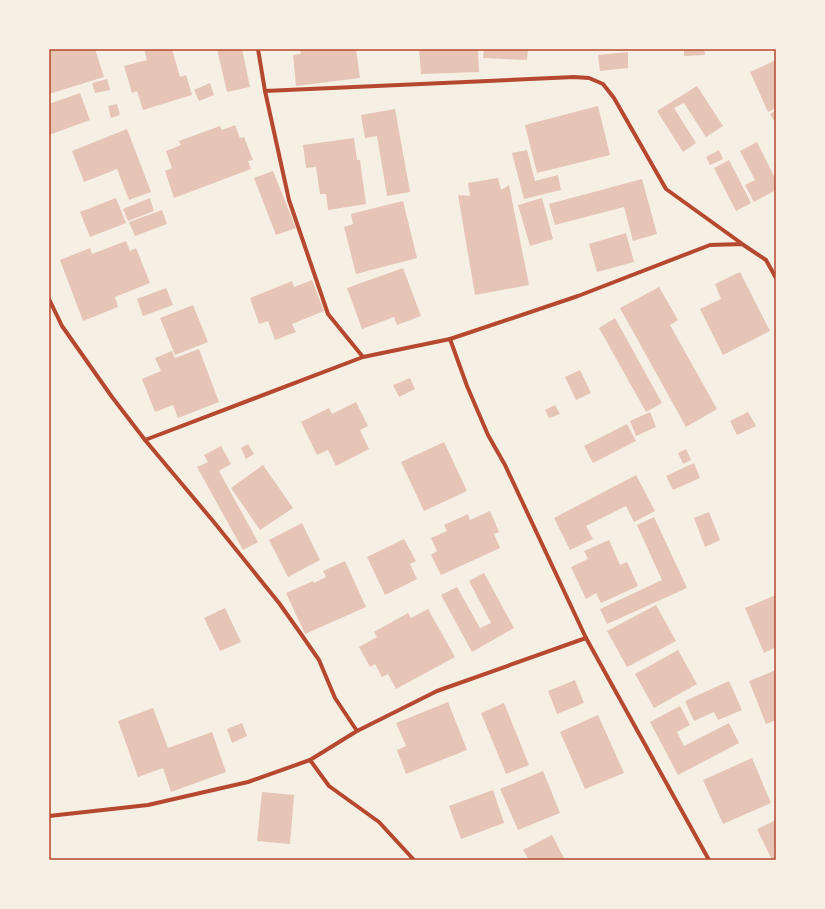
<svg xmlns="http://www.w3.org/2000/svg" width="825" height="909" viewBox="0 0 825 909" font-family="Montserrat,sans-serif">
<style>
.building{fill:#e6c5b7}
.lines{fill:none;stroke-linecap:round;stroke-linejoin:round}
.minor{stroke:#b5482f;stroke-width:4}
.neatline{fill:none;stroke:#b5482f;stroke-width:1.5}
</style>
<rect width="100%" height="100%" fill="#f6efe4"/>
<g class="building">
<path d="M49,49H95L104,77L49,94Z"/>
<path d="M144,49H172L180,77L186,75L192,95L143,110L137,91L132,93L124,66L147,60Z"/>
<path d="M217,49H242L250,87L227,92Z"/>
<path d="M300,49H356L360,78L296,86L293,55L301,54Z"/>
<path d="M419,49H478L479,72L421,74Z"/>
<path d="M484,49H528L527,60L483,58Z"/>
<path d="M684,49H704L705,55L684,56Z"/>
<path d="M628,52V68L600,71L598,55Z"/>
<path d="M776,60V108L768,112L750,72Z"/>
<path d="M107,79L110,90L95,93L92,83Z"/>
<path d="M210,83L214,95L199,101L194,90Z"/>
<path d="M697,86L723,126L706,137L684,103L674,108L696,143L683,152L657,111Z"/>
<path d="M80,93L90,120L49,135V104Z"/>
<path d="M117,104L120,115L111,118L108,106Z"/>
<path d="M598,106L610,155L537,173L525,125Z"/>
<path d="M395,109L410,192L387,196L377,136L365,138L361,115Z"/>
<path d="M776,110V124L770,114Z"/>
<path d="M235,125L240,138L244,137L253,160L248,161L251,169L174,198L165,171L172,168L166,151L181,145L179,141L220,126L222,130Z"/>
<path d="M127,129L151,192L129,200L117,169L84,182L72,151Z"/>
<path d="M354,138L357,160H360L366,204L328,210L326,194H320L316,167L306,168L303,145Z"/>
<path d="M757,142L776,180V190L754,202L745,185L755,180L740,151Z"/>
<path d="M527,150L535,181L558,175L561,190L524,199L512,153Z"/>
<path d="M719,150L723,159L710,165L706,157Z"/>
<path d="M729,160L751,203L736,211L714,168Z"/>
<path d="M273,171L296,228L276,235L254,178Z"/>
<path d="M498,178L501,190L509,185L529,285L475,295L458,195L470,196L468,183Z"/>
<path d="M642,179L657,234L633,241L624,207L555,225L549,204Z"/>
<path d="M116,198L126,223L90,237L80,212Z"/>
<path d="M150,198L154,211L128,221L123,209Z"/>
<path d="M542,198L553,239L530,246L518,205Z"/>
<path d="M403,201L417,258L356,274L344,227L353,224L351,214Z"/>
<path d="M162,210L167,224L135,236L129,222Z"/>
<path d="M626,233L634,262L597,272L589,244Z"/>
<path d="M126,241L130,251L136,248L150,283L115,297L118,307L83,321L60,260L90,248L92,254Z"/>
<path d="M403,268L421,316L397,325L394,317L362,329L347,288Z"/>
<path d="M740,272L770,331L723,355L700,309L721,299L715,284Z"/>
<path d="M312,280L324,311L292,324L296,332L275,340L268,321L259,324L250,298L292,281L294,287Z"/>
<path d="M659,287L678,320L670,325L717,409L686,427L620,308Z"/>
<path d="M166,288L173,305L143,316L137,299Z"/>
<path d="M193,305L208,342L175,355L160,318Z"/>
<path d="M615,318L662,403L646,412L599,328Z"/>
<path d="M199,349L219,402L178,418L173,405L155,412L142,379L161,371L155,358L172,351L175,358Z"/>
<path d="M580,370L591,393L576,400L565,377Z"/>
<path d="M410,378L415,389L399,397L393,385Z"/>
<path d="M356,402L368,426L360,430L369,449L336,466L328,450L317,455L301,422L329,408L332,414Z"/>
<path d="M555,405L560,414L549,418L545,410Z"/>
<path d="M650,412L656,427L636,436L630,421Z"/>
<path d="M748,412L756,426L737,435L730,421Z"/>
<path d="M627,424L636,441L593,463L584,446Z"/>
<path d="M444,442L467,491L424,511L401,462Z"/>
<path d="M248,444L254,454L246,459L241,448Z"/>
<path d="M221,446L231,464L219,471L258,542L243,550L197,467L208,462L204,455Z"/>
<path d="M686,449L691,460L683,464L678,453Z"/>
<path d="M694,463L700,478L673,490L666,476Z"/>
<path d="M263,465L293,508L260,530L231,488Z"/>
<path d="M636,475L655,511L634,522L626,506L586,526L593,539L570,550L554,518Z"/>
<path d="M490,511L499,532L494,534L500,548L441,575L431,555L437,551L431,538L447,531L444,525L468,514L470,520Z"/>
<path d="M709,512L720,540L705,547L694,518Z"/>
<path d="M654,517L687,588L607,624L600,609L662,580L637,525Z"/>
<path d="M302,523L320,560L288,577L269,540Z"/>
<path d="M404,539L416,561L410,564L417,579L385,595L367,557Z"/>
<path d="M609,540L620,565L627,562L638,586L601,603L596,593L586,599L571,567L588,559L584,551Z"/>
<path d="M345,561L366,607L305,634L286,593L313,581L314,583L326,577L323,571Z"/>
<path d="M484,573L514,628L472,652L441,595L457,587L480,628L491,623L469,581Z"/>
<path d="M776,595V647L764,653L745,608Z"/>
<path d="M656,605L676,641L627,667L607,631Z"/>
<path d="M225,608L241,642L220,651L204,618Z"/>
<path d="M428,609L455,657L396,689L388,674L382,677L375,664L370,667L359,647L377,637L374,632L408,613L411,618Z"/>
<path d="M678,650L697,684L654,708L635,674Z"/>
<path d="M776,670V720L766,724L749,681Z"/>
<path d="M575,680L584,703L557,714L548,691Z"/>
<path d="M729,681L742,710L718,720L714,712L694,721L685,701Z"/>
<path d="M448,702L467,750L406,774L397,750L406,746L396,723Z"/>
<path d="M504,703L529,765L506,774L481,713Z"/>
<path d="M680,706L690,725L677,732L684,746L729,723L739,743L678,775L650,722Z"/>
<path d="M153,708L168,748L212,732L226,772L171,792L163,768L138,777L118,721Z"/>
<path d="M598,715L624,773L585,789L560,732Z"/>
<path d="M242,723L247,736L232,743L227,729Z"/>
<path d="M752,758L771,803L723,824L703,780Z"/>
<path d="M543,771L560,813L518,830L500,789Z"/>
<path d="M493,790L504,823L461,839L449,806Z"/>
<path d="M262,792L294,795L290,844L257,841Z"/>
<path d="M776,820V860H772L757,829Z"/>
<path d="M552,835L565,860H529L523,850Z"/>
</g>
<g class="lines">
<g class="minor">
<path d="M258,49L265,91L289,200L328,314L363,357"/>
<path d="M265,91L574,77L589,78L603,84L614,98L666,189L741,243"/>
<path d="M49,299L62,326L112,397L145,440L213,521L279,603L301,634L319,660L335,698L357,731"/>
<path d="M450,339L467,386L488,435L505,465L586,638L709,860"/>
<path d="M145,440L363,357L450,339L578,296L710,245L742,244L766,260L776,278"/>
<path d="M310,760L329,786L379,822L414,860"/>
<path d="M49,816L148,805L248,782L310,760L357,731L437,691L586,638"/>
</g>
</g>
<rect width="825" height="909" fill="none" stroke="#f6efe4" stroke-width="100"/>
<rect x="50" y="50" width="725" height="809" class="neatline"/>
</svg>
